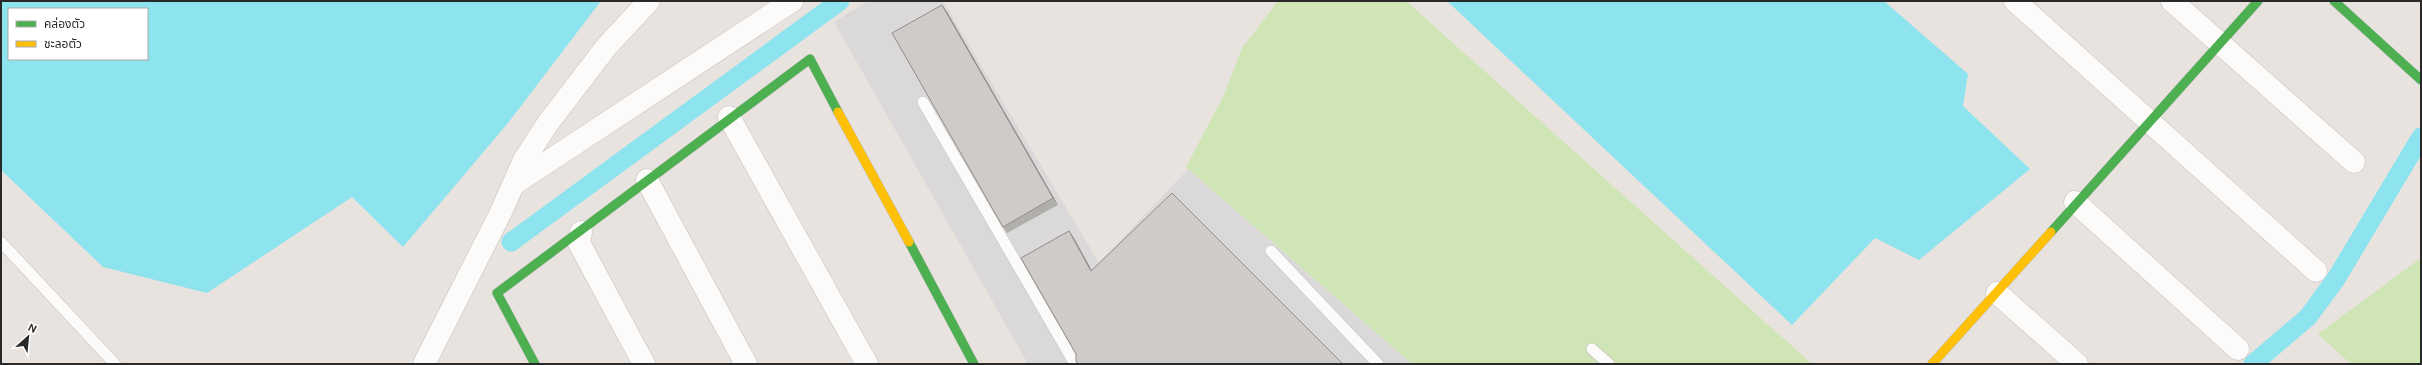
<svg xmlns="http://www.w3.org/2000/svg" width="2422" height="365" viewBox="0 0 2422 365" font-family="Ubuntu,'Noto Sans Thai',sans-serif">
<style>
.industrial{fill:#dbd8da}
.green{fill:#d0e5b5}
.water{fill:#8ee4ee;fill-rule:evenodd}
.lines{fill:none;stroke-linecap:round;stroke-linejoin:round}
.canal{stroke:#8ee4ee;stroke-width:19}
.lane-casing{stroke:#c1c0c0;stroke-width:12}
.street-casing{stroke:#c1c0c0;stroke-width:23}
.fast-casing{stroke:#c1c0c0;stroke-width:10}
.slow-casing{stroke:#c1c0c0;stroke-width:10}
.lane{stroke:#fcfbfa;stroke-width:11}
.street{stroke:#fcfbfa;stroke-width:22}
.fast{stroke:#4caf50;stroke-width:9}
.slow{stroke:#ffc107;stroke-width:9}
.wall{fill:#b1afac}
.shaded-wall{fill:#908e8c}
.building{fill:#cecbc8;stroke:#908e8c}
</style>
<rect width="100%" height="100%" fill="#e8e3de"/>
<path class="industrial" d="M868,1H943L1099,263L1188,169L1412,364H1028L834,22Z"/>
<g class="green">
<path d="M1278,1H1406L1812,364H1412L1186,167L1224,95L1242,48Z"/>
<path d="M2421,258V364H2351L2318,334Z"/>
</g>
<g class="water">
<path d="M1,1H601L508,123L403,247L352,197L207,293L103,267L1,170ZM9,9H147V59H9Z"/>
<path d="M1447,1H1884L1968,74L1963,106L2030,169L1919,260L1875,238L1792,325Z"/>
</g>
<g class="lines">
<g class="canal">
<path d="M511,242L840,1"/>
<path d="M2253,364L2308,317L2336,279L2421,137"/>
</g>
<defs>
<g id="lane">
<path d="M923,102L1075,364"/>
<path d="M1,242L115,364"/>
<path d="M1271,251L1378,364"/>
<path d="M1592,349L1609,364"/>
</g>
<g id="street">
<path d="M2015,1L2316,271"/>
<path d="M2172,1L2354,162"/>
<path d="M729,117L867,364"/>
<path d="M647,180L746,364"/>
<path d="M514,184L792,1"/>
<path d="M2075,202L2238,349"/>
<path d="M581,232L579,243L644,364"/>
<path d="M1997,293L2077,364"/>
<path d="M424,364L501,212L524,160L548,123L607,46L649,1"/>
</g>
<g id="fast">
<path d="M2334,1L2421,80"/>
<path d="M2051,232L2258,1"/>
<path d="M909,242L974,364"/>
<path d="M535,364L497,293L810,59L838,112"/>
</g>
<g id="slow">
<path d="M838,112L909,242"/>
<path d="M1932,364L2051,232"/>
</g>
</defs>
<use href="#lane" class="lane-casing"/>
<use href="#street" class="street-casing"/>
<use href="#fast" class="fast-casing"/>
<use href="#slow" class="slow-casing"/>
<use href="#lane" class="lane"/>
<use href="#street" class="street"/>
<use href="#fast" class="fast"/>
<use href="#slow" class="slow"/>
</g>
<path class="wall" d="M942,5L947,12L1058,205L1007,233L1003,227Z"/>
<g class="shaded-wall">
<path d="M942,5L947,12L1058,205L1053,198Z"/>
<path d="M1069,231L1074,238L1096,278L1091,271Z"/>
</g>
<g class="building">
<path d="M942,5L1053,198L1003,227L892,33Z"/>
<path d="M1172,193L1343,364H1078L1076,361V354L1021,258L1069,231L1091,271Z"/>
</g>
<rect width="2422" height="365" fill="none" stroke="#292929" stroke-width="4"/>
<rect x="8" y="8" width="140" height="52" fill="#ffffff" stroke="#a9a9a9"/>
<rect x="16" y="21" width="20" height="6" fill="#4caf50" stroke="#a9a9a9"/>
<text x="44" y="28" font-size="12" fill="#292929">คล่องตัว</text>
<rect x="16" y="41" width="20" height="6" fill="#ffc107" stroke="#a9a9a9"/>
<text x="44" y="48" font-size="12" fill="#292929">ชะลอตัว</text>
<g transform="translate(28 337) rotate(27)" stroke="#ffffff" stroke-width="3" paint-order="stroke">
<path d="M0-3L7 15L0 10L-7 15Z" fill="#292929"/>
<text y="-6" font-size="11" font-weight="bold" text-anchor="middle" fill="#292929">N</text>
</g>
</svg>
